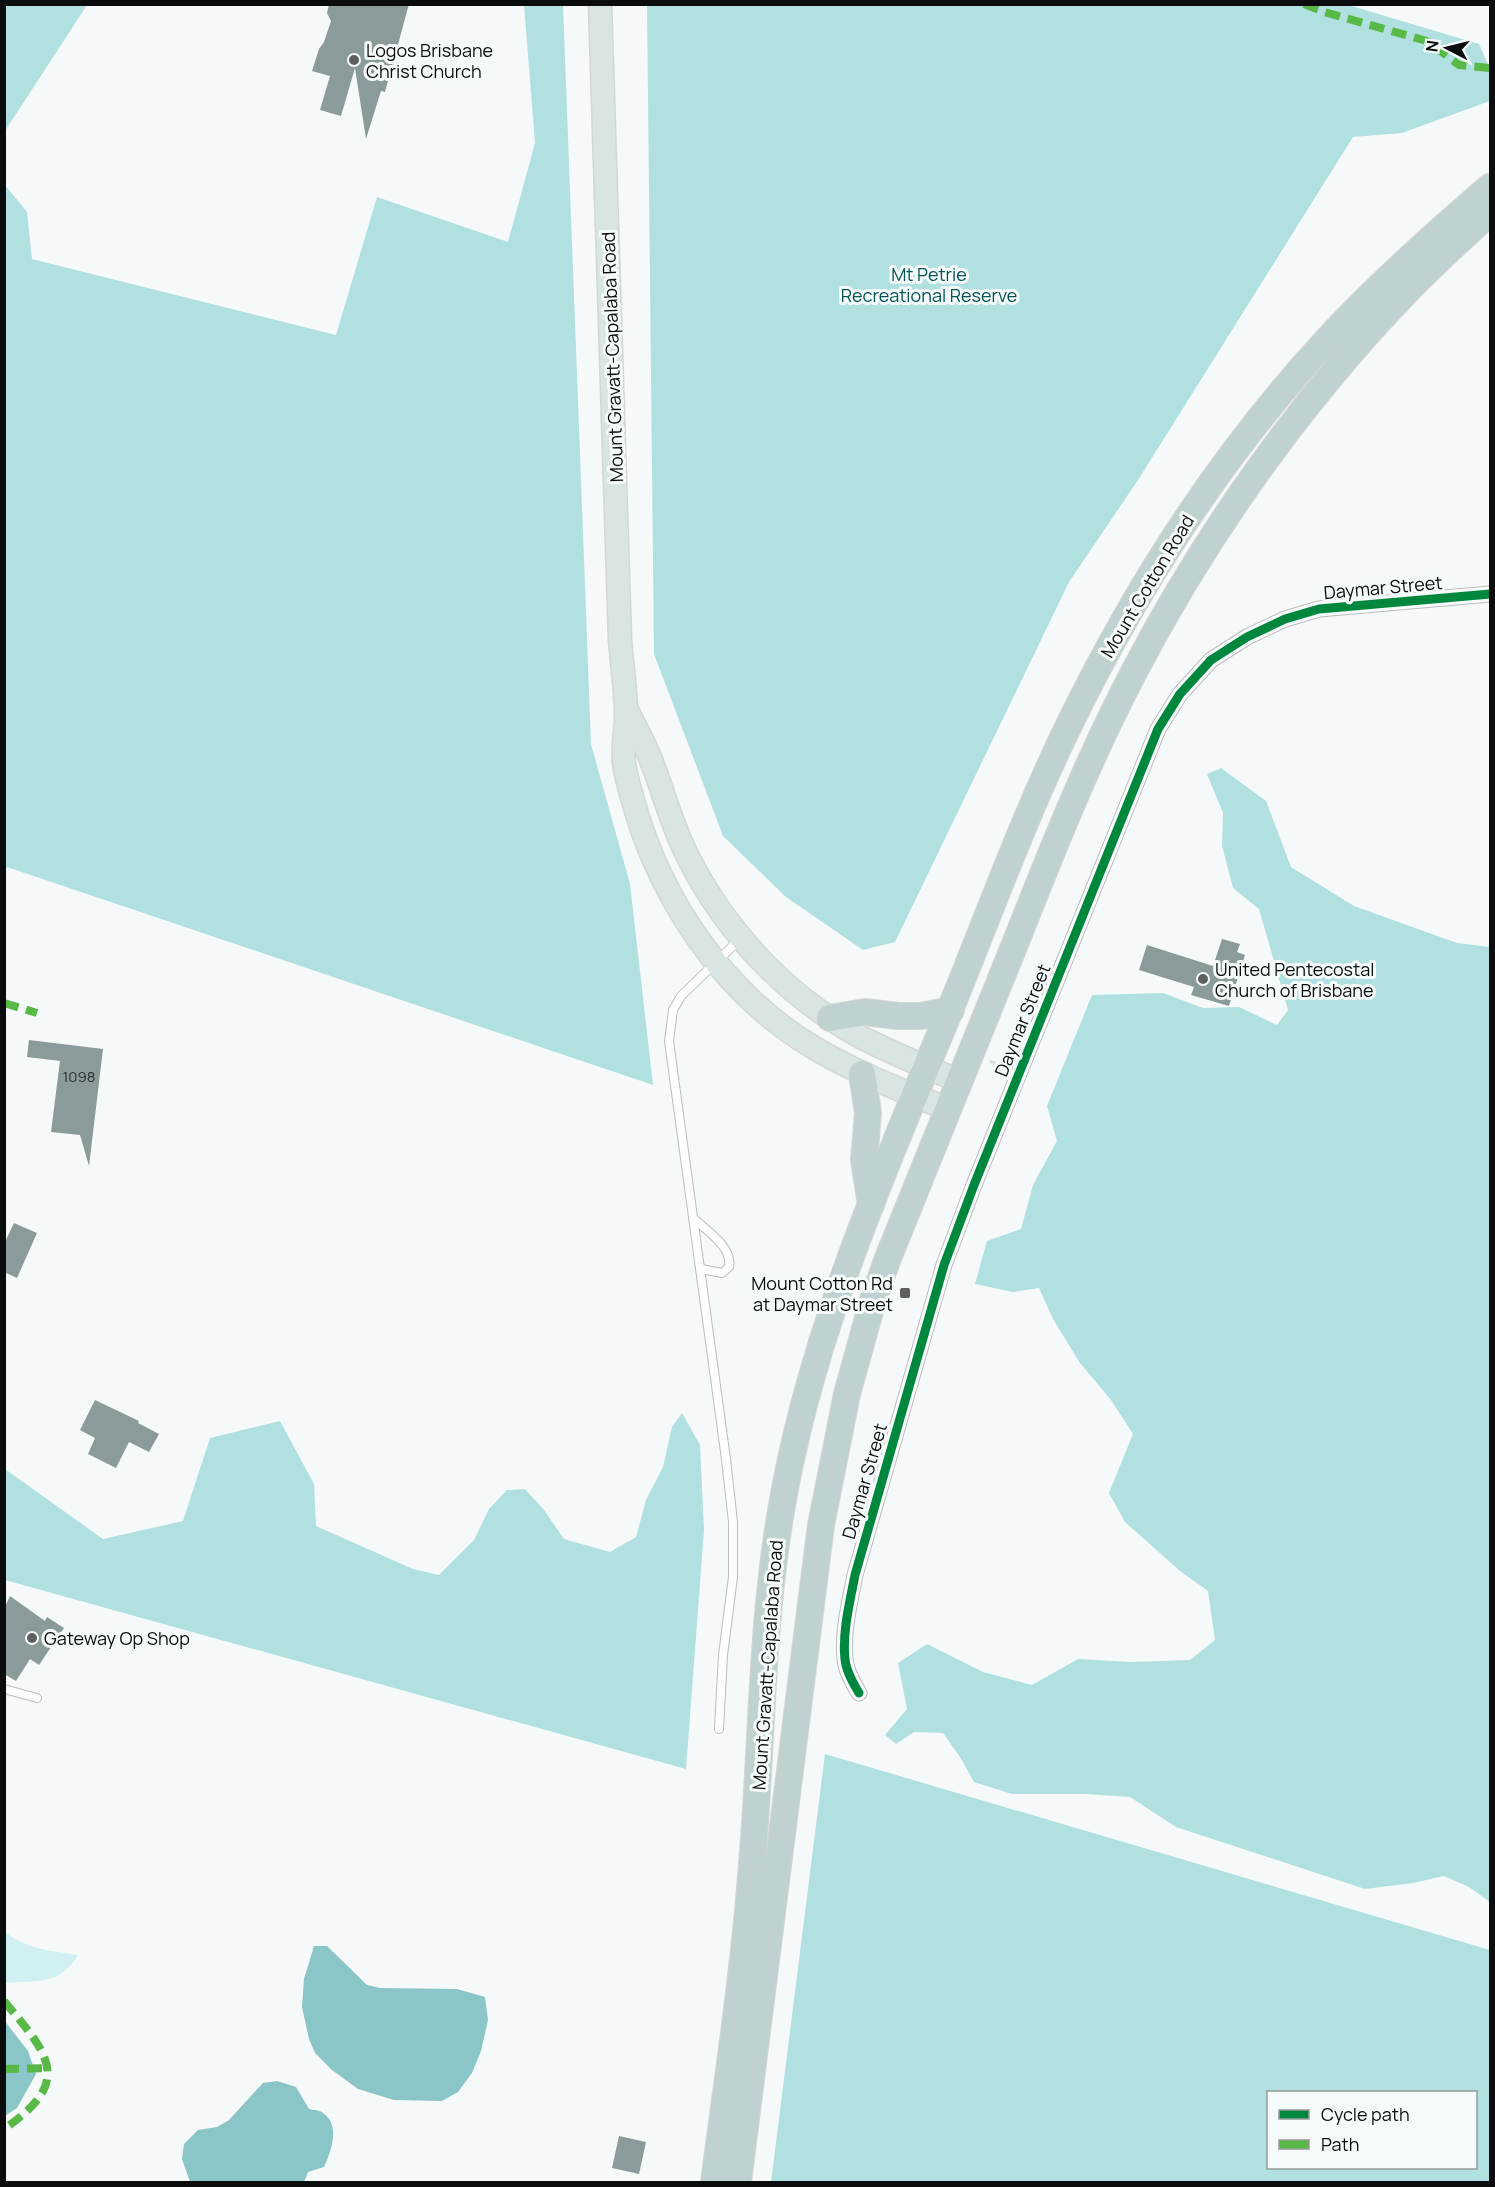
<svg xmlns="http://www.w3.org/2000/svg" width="1495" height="2187" viewBox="0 0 1495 2187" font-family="Manrope,sans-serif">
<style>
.green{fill:#d0f0f1}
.forest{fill:#b1e0e1;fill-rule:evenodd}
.water{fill:#8ac5c7}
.building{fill:#8b9a9a}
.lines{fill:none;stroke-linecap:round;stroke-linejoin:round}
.lane-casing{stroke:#bbbcbc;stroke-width:10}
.street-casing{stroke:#bbbcbc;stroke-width:17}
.primary-casing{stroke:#d5d6d6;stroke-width:25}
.highway-casing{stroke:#d5d6d6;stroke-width:28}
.path{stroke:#dcdddd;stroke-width:3;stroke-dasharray:6 3;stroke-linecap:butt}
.lane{stroke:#fefefe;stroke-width:8}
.street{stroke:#fefefe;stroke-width:15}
.primary{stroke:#d9e4e4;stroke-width:22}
.highway{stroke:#c0d1d2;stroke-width:26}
.quiet{stroke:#58b947;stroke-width:8;stroke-dasharray:15 8;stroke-linecap:butt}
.cycleway-casing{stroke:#f5fafa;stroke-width:13}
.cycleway{stroke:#00873e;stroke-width:9}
.poi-dot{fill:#5d5f60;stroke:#f5fafa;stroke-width:2}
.labels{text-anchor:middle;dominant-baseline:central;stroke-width:6;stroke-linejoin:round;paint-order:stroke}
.number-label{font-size:15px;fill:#2b3030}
.poi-label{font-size:18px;fill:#0b0c0d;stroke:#f5fafa;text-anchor:start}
.park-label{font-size:18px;fill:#045355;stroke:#f5fafa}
.street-label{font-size:18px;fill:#0b0c0d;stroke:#f5fafa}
</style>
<rect width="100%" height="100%" fill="#f6f9f9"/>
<path class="green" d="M5,1932C26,1949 51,1951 78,1955C59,1986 37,1980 5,1983Z"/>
<g class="forest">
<path d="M5,4L87,5L5,131L4,5Z"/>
<path d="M524,5H563L591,744L630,884L653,1085L7,867L5,872V185L27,212L32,259L336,335L377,197L508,242L535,143Z"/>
<path d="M647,5L1345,4L1479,44L1490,69V101L1402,133L1353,137L1138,480L1069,582L895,942L863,950L786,897L723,836L654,654Z"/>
<path d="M1221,768L1266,801L1291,867L1354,906L1457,943L1490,947V1902L1469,1887L1444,1876L1413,1883L1365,1889L1176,1827L1130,1797L1086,1794H1012L974,1782L960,1757L943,1733L914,1732L896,1744L885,1735L907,1709L898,1663L927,1644L983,1672L1032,1685L1078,1659L1131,1662L1190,1660L1215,1640L1208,1591L1180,1571L1125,1522L1109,1493L1133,1434L1111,1400L1080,1363L1053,1319L1039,1288L1013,1292L975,1284L987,1241L1021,1229L1033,1185L1057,1141L1047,1106L1092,995L1163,993L1203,1008L1239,1007L1277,1025L1288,1010L1259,909L1233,888L1222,846L1223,813L1207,774Z"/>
<path d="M682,1413L700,1445L704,1530L686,1769L5,1580V1469L103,1539L183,1521L210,1438L280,1421L314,1484L316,1526L413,1569L439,1575L474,1540L489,1509L507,1490L525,1489L544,1510L564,1539L610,1552L636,1537L646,1500L663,1467L672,1427Z"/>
<path d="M825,1754L1490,1950V2182H771ZM1476,2092V2168H1268V2092Z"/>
</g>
<g class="water">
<path d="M314,1946H327L367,1985L380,1988L457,1989L485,1997L488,2020L481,2051L472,2073L458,2092L442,2101L394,2100L358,2089L332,2070L315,2053L309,2039L302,2007L304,1979Z"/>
<path d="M4,2020L28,2051L36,2074L17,2108L5,2116Z"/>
<path d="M277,2081L296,2087L309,2109C313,2110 320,2110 323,2113C341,2125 331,2151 324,2167L308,2172L304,2182H190L182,2159L184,2144L198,2130L217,2127L229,2120L263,2083Z"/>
</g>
<g class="building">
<path d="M329,4H409L385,92L381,91L366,139L355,68L341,116L320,110L330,76L312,71L319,49L324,42L331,21L327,13Z"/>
<path d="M1222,939L1240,944L1237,952L1245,955L1229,1006L1191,995L1194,987L1139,970L1147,945L1213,966Z"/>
<path d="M29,1040L103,1049L89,1166L80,1135L51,1132L60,1061L27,1057Z"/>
<path d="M14,1223L37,1233L17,1278L4,1272V1244Z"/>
<path d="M95,1400L139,1421L138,1423L159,1434L149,1452L129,1442L116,1468L88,1454L95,1438L80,1430Z"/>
<path d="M10,1596L45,1621L47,1617L64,1628L39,1665L30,1659L16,1681L4,1674V1609Z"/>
<path d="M619,2136L646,2142L639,2174L612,2168Z"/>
</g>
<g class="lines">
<defs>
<g id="lane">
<path d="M693,1218C706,1230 733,1247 729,1267L722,1273L701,1269"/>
<path d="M4,1689L37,1698"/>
<path d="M719,1729L723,1655L733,1577V1522L726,1459L669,1041L673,1010L681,996L739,940"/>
</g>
<path id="street" d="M859,1693C853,1683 846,1671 845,1659C842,1633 850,1601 855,1575L944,1265L974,1185L1158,729L1180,694L1211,660L1247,637L1285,619L1319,609L1490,594"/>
<g id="primary">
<path d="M600,4L620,640C622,663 625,686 626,708C627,726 622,745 624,763C626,779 632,796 636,811C663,901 721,987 800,1039C846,1069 897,1089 948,1109"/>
<path d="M627,710C634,725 643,740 649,755C663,789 671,824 688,857C726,932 785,995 859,1036C891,1053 926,1067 959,1081"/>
</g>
<g id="highway">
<path d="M830,1018L865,1012L898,1016H921L951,1010"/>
<path d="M862,1074L868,1113L864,1160L871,1205"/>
<path d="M714,2182C728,2076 744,1970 752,1864C762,1746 761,1627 781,1511C809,1344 874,1194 938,1039C982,934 1020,825 1070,723C1138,584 1224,451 1329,338C1379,284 1434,235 1490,187"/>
<path d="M738,2182L821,1525L847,1394L873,1300L888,1258C931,1152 974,1046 1017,939C1053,848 1089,757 1135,670C1206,534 1300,402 1406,292C1433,264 1462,238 1490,212"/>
</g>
</defs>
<use href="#lane" class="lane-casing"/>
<use href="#street" class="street-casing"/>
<use href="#primary" class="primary-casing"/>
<use href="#highway" class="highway-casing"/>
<path class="path" d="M990,1061L1004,1067"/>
<use href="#lane" class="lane"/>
<use href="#street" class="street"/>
<use href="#primary" class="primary"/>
<use href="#highway" class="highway"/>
<g class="quiet">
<path d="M1304,4L1324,12L1427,41L1459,65L1490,68"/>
<path d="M4,1003L37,1013"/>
<path d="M4,2001C49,2055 74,2081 4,2129"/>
<path d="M4,2069L48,2068"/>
</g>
<defs>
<path id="cycleway" d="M859,1693C853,1683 846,1671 845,1659C842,1633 850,1601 855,1575L944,1265L974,1185L1158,729L1180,694L1211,660L1247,637L1285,619L1319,609L1490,594"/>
</defs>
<use href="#cycleway" class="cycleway-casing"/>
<use href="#cycleway" class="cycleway"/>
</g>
<g class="poi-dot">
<circle cx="354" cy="60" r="6"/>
<circle cx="1203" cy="979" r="6"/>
<rect x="899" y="1287" width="12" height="12" rx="3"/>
<circle cx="32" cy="1638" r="6"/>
</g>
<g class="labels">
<g class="number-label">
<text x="79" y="1076">1098</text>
</g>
<g class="poi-label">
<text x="366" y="50">Logos Brisbane<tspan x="366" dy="21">Christ Church</tspan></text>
<text x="1215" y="969">United Pentecostal<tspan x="1215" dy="21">Church of Brisbane</tspan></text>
<text x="893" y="1283" text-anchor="end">Mount Cotton Rd<tspan x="893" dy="21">at Daymar Street</tspan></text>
<text x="44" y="1638">Gateway Op Shop</text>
</g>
<g class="park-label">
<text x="929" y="274">Mt Petrie<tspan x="929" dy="21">Recreational Reserve</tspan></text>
</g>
<g class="street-label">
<text transform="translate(612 357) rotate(-92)">Mount Gravatt-Capalaba Road</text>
<text transform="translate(1147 586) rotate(-59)">Mount Cotton Road</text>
<text transform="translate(1383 587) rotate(-5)">Daymar Street</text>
<text transform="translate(1022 1020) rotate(-68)">Daymar Street</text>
<text transform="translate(864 1481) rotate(-74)">Daymar Street</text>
<text transform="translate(767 1665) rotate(-86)">Mount Gravatt-Capalaba Road</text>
</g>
</g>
<rect width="1495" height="2187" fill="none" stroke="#0b0c0d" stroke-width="12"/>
<rect x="1267" y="2091" width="210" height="78" fill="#f5fafa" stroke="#979b9b" stroke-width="1.5"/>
<rect x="1279" y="2110" width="30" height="9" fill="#00873e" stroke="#979b9b" stroke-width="1.5"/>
<text x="1321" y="2121" font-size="18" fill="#0b0c0d">Cycle path</text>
<rect x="1279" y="2140" width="30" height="9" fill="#58b947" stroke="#979b9b" stroke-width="1.5"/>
<text x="1321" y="2151" font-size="18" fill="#0b0c0d">Path</text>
<g transform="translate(1447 48) rotate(277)" stroke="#f5fafa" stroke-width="4.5" paint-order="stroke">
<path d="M0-4.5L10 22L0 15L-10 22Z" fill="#0b0c0d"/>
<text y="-9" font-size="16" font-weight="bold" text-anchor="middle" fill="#0b0c0d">N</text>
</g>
</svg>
